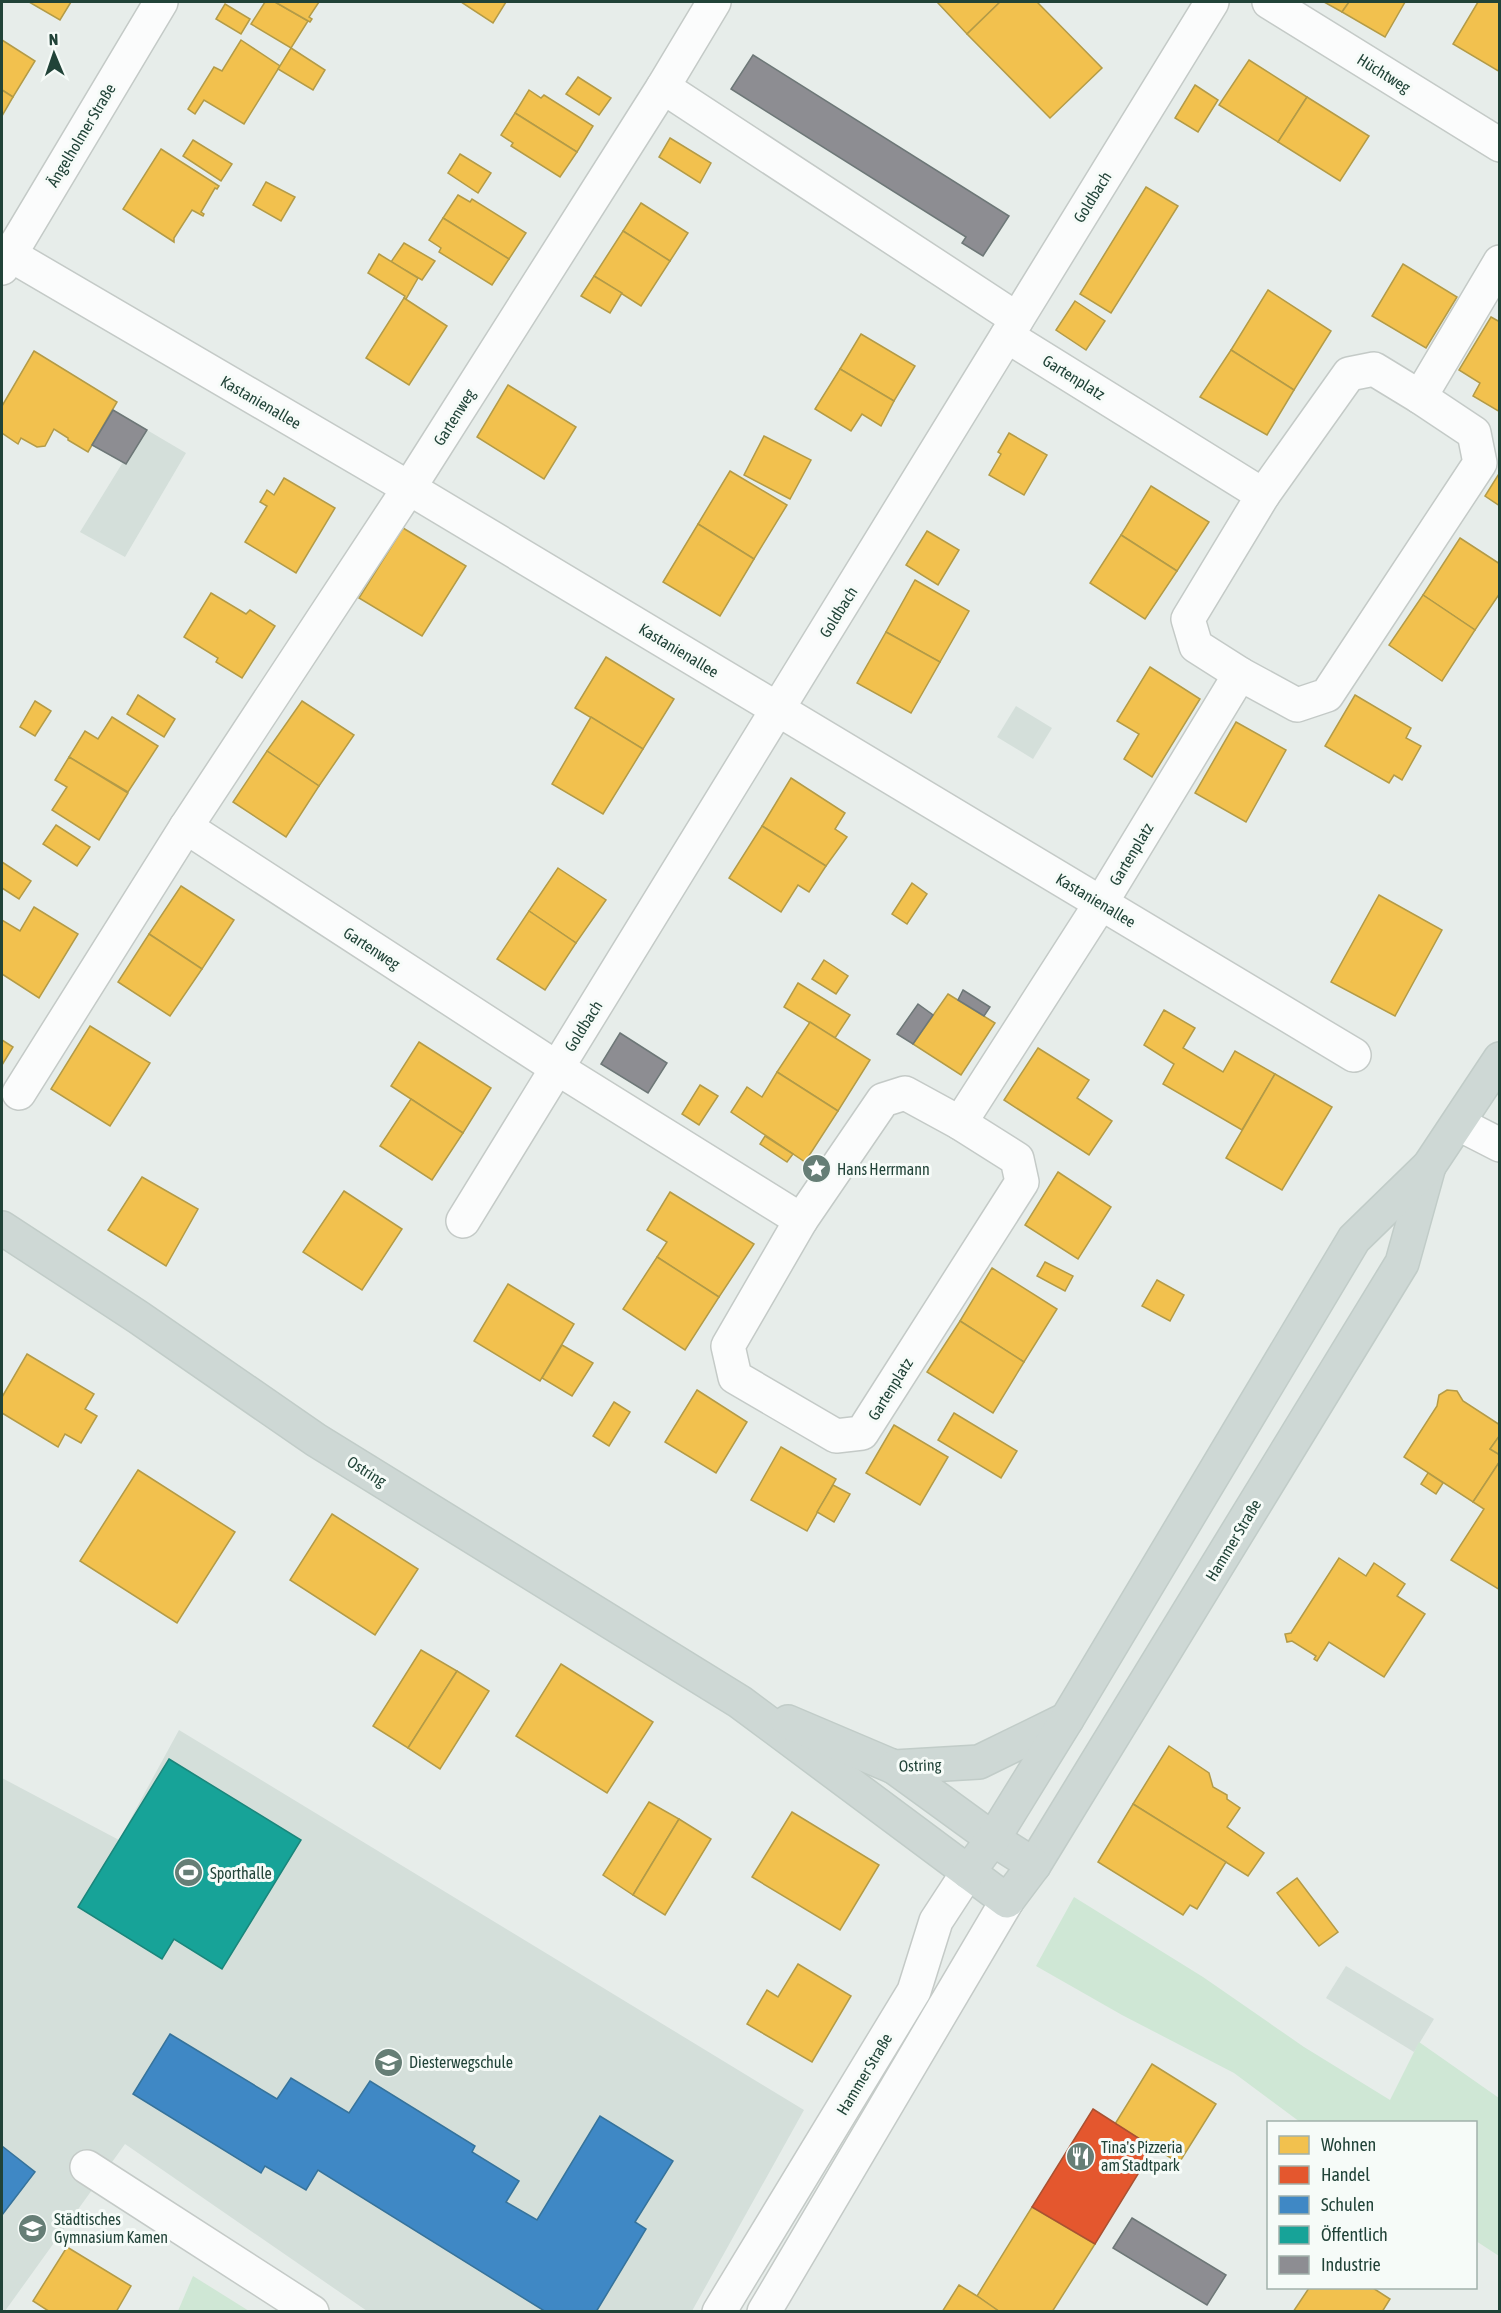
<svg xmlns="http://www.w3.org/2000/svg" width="1501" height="2313" viewBox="0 0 1501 2313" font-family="'Asap Condensed',sans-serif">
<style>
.built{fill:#d4dfda}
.green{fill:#cfe7d5}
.homes{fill:#f2c14e;stroke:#b39b47;stroke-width:1.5}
.shops{fill:#e4572e;stroke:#aa5131;stroke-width:1.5}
.schools{fill:#3f88c5;stroke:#36739b;stroke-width:1.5}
.public{fill:#17a398;stroke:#1a867b;stroke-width:1.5}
.industry{fill:#8d8d92;stroke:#6d7777;stroke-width:1.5}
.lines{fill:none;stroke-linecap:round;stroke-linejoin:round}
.minor-casing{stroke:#c4cac7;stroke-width:36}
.major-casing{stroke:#c1ccc8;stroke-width:36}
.minor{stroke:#fbfcfc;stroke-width:33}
.major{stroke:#ced8d5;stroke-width:33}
.labels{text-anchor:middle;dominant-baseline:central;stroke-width:6;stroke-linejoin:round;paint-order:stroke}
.street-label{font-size:16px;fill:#214338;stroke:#f6fbf8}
.poi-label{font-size:16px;fill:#214338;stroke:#f6fbf8;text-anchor:start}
</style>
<rect width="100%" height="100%" fill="#e7edea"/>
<g class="built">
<path d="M147,430L186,453L125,557L80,532L123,462L126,463Z"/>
<path d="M1016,706L1052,728L1033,759L997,737Z"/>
<path d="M179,1730L804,2110L692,2311H367L125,2144L5,2311H2V1778L119,1840Z"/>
<path d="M1346,1966L1434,2019L1414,2052L1326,1998Z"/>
</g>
<g class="green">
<path d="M1074,1897L1203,1977L1304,2047L1390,2100L1419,2042L1499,2098V2256L1476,2241V2122H1300L1234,2073L1122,2015L1036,1966Z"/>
<path d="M193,2276L249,2311H178Z"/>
</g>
<g class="homes">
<path d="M29,2H71L60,20Z"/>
<path d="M265,2H275L308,21L291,48L251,24Z"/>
<path d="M275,2H319L309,17L312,19L310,22Z"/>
<path d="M461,2H506L493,23Z"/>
<path d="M937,2H1000L967,34Z"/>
<path d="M1000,2H1037L1102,68L1050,118L967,34Z"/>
<path d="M1324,2H1349L1342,12Z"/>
<path d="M1349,2H1405L1385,37L1342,12Z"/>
<path d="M1478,2H1500V72L1453,44Z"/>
<path d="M225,4L250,19L241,34L216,19Z"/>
<path d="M2,40L35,61L13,97L2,90Z"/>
<path d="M241,40L280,66L244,124L204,100L195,114L188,109L214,67L222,71Z"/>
<path d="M291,48L325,70L313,90L278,69Z"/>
<path d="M1249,60L1307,97L1278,142L1219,105Z"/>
<path d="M578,77L611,98L599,115L566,94Z"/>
<path d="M1195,85L1218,100L1198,132L1175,118Z"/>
<path d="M2,90L13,97L2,116Z"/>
<path d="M529,90L541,98L544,95L593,126L577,152L515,113Z"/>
<path d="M1307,97L1369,136L1340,181L1278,142Z"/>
<path d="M515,113L577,152L560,177L511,146L513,143L501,135Z"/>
<path d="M670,138L711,163L700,183L659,157Z"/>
<path d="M193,140L232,164L221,181L183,156Z"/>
<path d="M161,149L219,186L217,189L215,188L201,212L204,214L203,216L192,210L174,238V242L123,209Z"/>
<path d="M460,154L491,173L478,193L448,173Z"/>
<path d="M266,182L295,197L281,221L253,205Z"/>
<path d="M1146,187L1178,206L1111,313L1080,294Z"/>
<path d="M458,195L470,202L472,199L526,233L509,259L443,218Z"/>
<path d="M641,203L688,233L670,261L623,231Z"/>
<path d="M443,218L509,259L492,285L439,252L441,248L429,240Z"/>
<path d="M623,231L670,261L641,306L594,276Z"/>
<path d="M404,243L435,261L422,280L391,262Z"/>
<path d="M379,254L418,278L406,299L404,298L405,296L368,273Z"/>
<path d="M1403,264L1457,297L1426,348L1372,316Z"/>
<path d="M594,276L622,293L610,313L581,296Z"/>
<path d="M1268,290L1331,331L1294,390L1231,350Z"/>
<path d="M404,298L447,326L409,385L366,358Z"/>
<path d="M1075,301L1105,321L1086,350L1056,330Z"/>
<path d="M1491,317L1500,322V412L1473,396L1480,383L1459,370Z"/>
<path d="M861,334L915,366L894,401L840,369Z"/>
<path d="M1231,350L1294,390L1267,435L1200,397Z"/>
<path d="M34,351L117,402L88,452L68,440V438L54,429L45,446L37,447L21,438L18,444L2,433V406Z"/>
<path d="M840,369L894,401L881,426L862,414L851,431L815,409Z"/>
<path d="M508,385L576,427L544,479L477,437Z"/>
<path d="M1009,433L1047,455L1024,495L989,475L1001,454L998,452Z"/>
<path d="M764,436L811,460L790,499L744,475Z"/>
<path d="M730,471L787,505L754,559L698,524Z"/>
<path d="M1500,472V506L1485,496Z"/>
<path d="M284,478L335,508L296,573L245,542L267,506L260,502L267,490L274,495Z"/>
<path d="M1151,486L1209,522L1177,571L1121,535Z"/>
<path d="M698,524L754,559L720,616L663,582Z"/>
<path d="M403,528L466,566L422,636L359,598Z"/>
<path d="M927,531L959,550L938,585L906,565Z"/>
<path d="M1121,535L1177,571L1145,619L1090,583Z"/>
<path d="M1460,538L1500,564V593L1475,630L1423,595Z"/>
<path d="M915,580L969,611L940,662L886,632Z"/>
<path d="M211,593L246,614L250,610L275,626L242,678L216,662L218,658L184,637Z"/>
<path d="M1423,595L1475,630L1442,681L1389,645Z"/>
<path d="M886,632L940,662L911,713L857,683Z"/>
<path d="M606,657L674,699L643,749L575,708Z"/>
<path d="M1150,667L1200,699L1152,777L1124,759L1139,734L1117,721Z"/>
<path d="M138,695L175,719L164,737L127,714Z"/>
<path d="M1355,695L1411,728L1406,738L1421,746L1402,780L1394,775L1389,783L1325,746Z"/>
<path d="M35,701L51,711L35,736L20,727Z"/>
<path d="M302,701L354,735L319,786L267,751Z"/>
<path d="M112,717L158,746L128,792L69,757L85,731L98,739Z"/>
<path d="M591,717L643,749L603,814L552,784Z"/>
<path d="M1236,722L1286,750L1246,822L1195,793Z"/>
<path d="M267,751L319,786L286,837L233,802Z"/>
<path d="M69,757L128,793L99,840L52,810L67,787L55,780Z"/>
<path d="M791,778L845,813L835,829L847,837L826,866L762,826Z"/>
<path d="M56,825L90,847L77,866L43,844Z"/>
<path d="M762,826L826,866L809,892L798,885L781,912L729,878Z"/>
<path d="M2,862L31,881L19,899L2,888Z"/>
<path d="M558,868L606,900L576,943L529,911Z"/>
<path d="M912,883L927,894L907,924L892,914Z"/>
<path d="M181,886L234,920L202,969L149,934Z"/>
<path d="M1379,895L1442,930L1395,1016L1331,982Z"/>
<path d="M34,907L78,934L39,998L2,974V920L20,931Z"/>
<path d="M529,911L576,943L545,990L497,959Z"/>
<path d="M149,934L202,969L170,1016L118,982Z"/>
<path d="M824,960L848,976L836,994L812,979Z"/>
<path d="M798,983L850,1015L835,1038L784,1007Z"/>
<path d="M948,994L995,1023L961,1075L913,1044Z"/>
<path d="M1164,1010L1195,1028L1183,1048L1223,1072L1235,1051L1275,1074L1242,1130L1163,1084L1174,1064L1144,1045Z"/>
<path d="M810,1022L870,1060L838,1111L777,1072Z"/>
<path d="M90,1026L150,1063L110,1126L51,1089Z"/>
<path d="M2,1040L13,1047L2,1065Z"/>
<path d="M419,1042L491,1088L463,1133L391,1086Z"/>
<path d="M1038,1048L1089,1080L1077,1098L1112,1121L1089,1155L1004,1100Z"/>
<path d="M777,1072L838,1111L805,1162L731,1112L747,1087L762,1097Z"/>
<path d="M1275,1074L1332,1107L1282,1190L1226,1158Z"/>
<path d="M700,1085L718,1096L699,1125L682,1114Z"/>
<path d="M411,1099L463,1133L432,1180L380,1146Z"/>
<path d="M765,1136L793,1154L787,1162L760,1144Z"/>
<path d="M1058,1172L1111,1207L1078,1259L1025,1225Z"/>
<path d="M142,1177L198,1209L166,1266L108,1230Z"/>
<path d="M344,1191L402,1229L362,1290L303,1252Z"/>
<path d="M670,1192L754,1244L719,1297L657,1257L667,1242L647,1230Z"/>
<path d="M657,1257L719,1297L685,1350L623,1309Z"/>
<path d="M1045,1262L1073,1276L1065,1291L1037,1276Z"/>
<path d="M992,1268L1057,1309L1024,1362L960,1321Z"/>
<path d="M1157,1280L1184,1295L1170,1321L1142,1306Z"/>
<path d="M508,1284L574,1324L540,1381L474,1341Z"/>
<path d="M960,1321L1024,1362L993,1413L927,1372Z"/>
<path d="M562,1345L593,1363L572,1396L542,1378Z"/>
<path d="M27,1354L94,1394L85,1409L97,1416L81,1443L65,1434L58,1447L2,1413V1397Z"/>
<path d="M697,1390L747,1422L716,1473L665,1442Z"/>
<path d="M1447,1390L1457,1391L1463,1401L1500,1425V1435L1490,1449L1500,1455V1461L1473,1502L1404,1457L1437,1406L1439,1395Z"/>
<path d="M614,1402L630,1412L609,1446L593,1436Z"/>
<path d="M954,1413L1017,1451L1001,1478L938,1440Z"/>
<path d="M894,1425L948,1457L920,1505L866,1473Z"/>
<path d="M1500,1435V1455L1490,1449Z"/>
<path d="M781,1447L836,1479L807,1531L751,1500Z"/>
<path d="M1500,1461V1590L1451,1560L1484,1509L1473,1502Z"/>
<path d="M138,1470L235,1532L177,1623L80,1561Z"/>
<path d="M1428,1473L1443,1483L1436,1494L1421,1484Z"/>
<path d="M833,1485L850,1494L834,1522L817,1512Z"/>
<path d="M332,1514L418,1569L375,1635L290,1580Z"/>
<path d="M1339,1558L1366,1576L1374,1563L1405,1584L1397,1596L1425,1614L1384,1677L1329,1642L1317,1661L1314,1659L1316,1656L1292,1641L1287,1642L1285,1634L1291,1633Z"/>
<path d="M421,1650L457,1671L408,1748L373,1726Z"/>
<path d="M561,1664L653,1722L607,1793L516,1736Z"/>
<path d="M457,1671L489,1691L440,1769L408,1748Z"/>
<path d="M1169,1746L1209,1773L1213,1787L1227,1795V1799L1240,1808L1227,1827L1264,1853L1248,1876L1133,1804Z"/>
<path d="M649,1802L679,1819L633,1895L603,1875Z"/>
<path d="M1133,1804L1226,1862L1197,1909L1190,1905L1183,1915L1098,1862Z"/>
<path d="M792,1812L879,1865L840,1930L752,1877Z"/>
<path d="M679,1819L711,1839L665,1915L633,1895Z"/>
<path d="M1297,1878L1338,1932L1319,1946L1277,1893Z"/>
<path d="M798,1964L851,1996L812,2062L747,2024L767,1990L778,1997Z"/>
<path d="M1152,2064L1216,2104L1179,2163L1115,2124Z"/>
<path d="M1032,2207L1095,2244L1052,2312H1000L977,2296Z"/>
<path d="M67,2247L131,2286L116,2312H50L33,2301Z"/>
<path d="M959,2285L977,2296L1000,2312H942Z"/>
<path d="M1309,2288H1373L1390,2299L1382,2312H1293Z"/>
</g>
<path class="shops" d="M1093,2109L1154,2148L1095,2244L1032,2207Z"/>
<g class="schools">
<path d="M170,2034L277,2099L291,2078L349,2113L370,2081L475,2146L472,2152L519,2181L506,2202L537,2220L600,2116L673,2161L635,2222L646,2229L596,2312H546L318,2170L306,2190L265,2166L261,2173L133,2094Z"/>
<path d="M2,2146L35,2172L2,2215Z"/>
</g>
<path class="public" d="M169,1759L301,1840L222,1969L174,1939L162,1959L78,1907Z"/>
<g class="industry">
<path d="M753,55L1009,216L983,256L962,243L966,237L731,89Z"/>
<path d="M113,410L147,430L126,464L92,445Z"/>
<path d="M963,990L990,1007L984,1016L958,1000Z"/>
<path d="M918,1004L933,1015L913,1044L897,1034Z"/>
<path d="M620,1033L667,1063L648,1093L601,1064Z"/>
<path d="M1132,2218L1226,2275L1207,2305L1113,2248Z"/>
</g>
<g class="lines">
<defs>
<g id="minor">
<path d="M1269,2L1500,145"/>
<path d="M663,87L1017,319"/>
<path d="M2,250L409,488L1354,1055"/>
<path d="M2,268L161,2"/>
<path d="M1007,336L1263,495"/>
<path d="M1240,674L1196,646L1188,619L1263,495L1349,374L1374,369L1420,397"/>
<path d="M186,827L557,1068L801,1220L883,1100L905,1093L960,1123"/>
<path d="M19,1093L186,827L409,488L663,87L714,2"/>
<path d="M1459,1124L1500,1145"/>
<path d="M801,1220L728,1346L735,1377L836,1436L862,1433L1022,1182L1017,1159L960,1123L1101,903L1240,674L1297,705L1327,695L1480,463L1474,433L1420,397L1500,262"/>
<path d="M463,1221L1212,2"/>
<path d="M87,2167L312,2312"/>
<path d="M719,2312L914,1991L936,1921L968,1872"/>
<path d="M764,2312L1007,1901"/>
</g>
<g id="major">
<path d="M2,1228L138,1317L316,1440L740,1702L1007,1901L1034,1865L1402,1263L1429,1166"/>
<path d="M788,1722L894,1767L979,1762L1067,1719"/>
<path d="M894,1767L993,1839L1034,1865"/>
<path d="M968,1872L993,1839L1067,1719L1354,1239L1429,1166L1500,1059"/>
</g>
</defs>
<use href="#minor" class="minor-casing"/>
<use href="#major" class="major-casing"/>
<use href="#minor" class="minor"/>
<use href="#major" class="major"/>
</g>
<defs>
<symbol id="sight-disc" viewBox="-11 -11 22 22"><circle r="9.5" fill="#667e76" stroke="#f6fbf8"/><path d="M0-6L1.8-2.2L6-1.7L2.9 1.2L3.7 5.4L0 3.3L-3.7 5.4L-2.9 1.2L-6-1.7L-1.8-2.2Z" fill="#fff"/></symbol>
<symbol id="stadium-disc" viewBox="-11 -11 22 22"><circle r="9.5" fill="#667e76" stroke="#f6fbf8"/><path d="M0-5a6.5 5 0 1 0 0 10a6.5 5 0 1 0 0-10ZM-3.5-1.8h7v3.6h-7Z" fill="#fff"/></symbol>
<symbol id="school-disc" viewBox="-11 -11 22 22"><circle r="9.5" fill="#667e76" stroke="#f6fbf8"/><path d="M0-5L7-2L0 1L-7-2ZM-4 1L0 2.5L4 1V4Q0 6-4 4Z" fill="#fff"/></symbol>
<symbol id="restaurant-disc" viewBox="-11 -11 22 22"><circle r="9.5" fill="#667e76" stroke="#f6fbf8"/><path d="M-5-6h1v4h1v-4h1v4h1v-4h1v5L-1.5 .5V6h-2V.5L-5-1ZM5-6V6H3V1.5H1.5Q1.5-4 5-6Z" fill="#fff"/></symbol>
</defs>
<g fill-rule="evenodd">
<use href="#sight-disc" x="800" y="1152" width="33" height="33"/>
<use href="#stadium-disc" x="172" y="1856" width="33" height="33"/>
<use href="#school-disc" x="372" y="2046" width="33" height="33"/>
<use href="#restaurant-disc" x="1064" y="2140" width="33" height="33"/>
<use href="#school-disc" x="16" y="2212" width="33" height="33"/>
</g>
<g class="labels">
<g class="street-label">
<text transform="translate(1384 73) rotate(32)">Hüchtweg</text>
<text transform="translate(81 135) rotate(-59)">Ängelholmer Straße</text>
<text transform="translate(1092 197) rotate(-58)">Goldbach</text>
<text transform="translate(1074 377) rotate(32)">Gartenplatz</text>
<text transform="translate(261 402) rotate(30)">Kastanienallee</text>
<text transform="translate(454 417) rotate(-58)">Gartenweg</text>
<text transform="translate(838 612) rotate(-58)">Goldbach</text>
<text transform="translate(679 650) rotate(31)">Kastanienallee</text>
<text transform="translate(1131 854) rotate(-59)">Gartenplatz</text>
<text transform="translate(1096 900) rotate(31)">Kastanienallee</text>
<text transform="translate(372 948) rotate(33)">Gartenweg</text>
<text transform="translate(583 1026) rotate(-58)">Goldbach</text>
<text transform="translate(890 1389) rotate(-58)">Gartenplatz</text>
<text transform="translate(367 1471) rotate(32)">Ostring</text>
<text transform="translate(1233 1540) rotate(-59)">Hammer Straße</text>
<text transform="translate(920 1765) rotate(-2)">Ostring</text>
<text transform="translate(864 2074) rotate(-59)">Hammer Straße</text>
</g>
<g class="poi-label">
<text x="837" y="1169">Hans Herrmann</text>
<text x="210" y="1873">Sporthalle</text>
<text x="409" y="2062">Diesterwegschule</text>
<text x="1101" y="2147">Tina's Pizzeria<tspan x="1101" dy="18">am Stadtpark</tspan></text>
<text x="54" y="2219">Städtisches<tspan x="54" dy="18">Gymnasium Kamen</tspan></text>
</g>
</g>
<rect width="1501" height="2313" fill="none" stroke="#214338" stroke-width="6"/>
<rect x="1267" y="2121" width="210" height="168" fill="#f6fbf8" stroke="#a1b1ab" stroke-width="1.5"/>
<rect x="1279" y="2136" width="30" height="18" fill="#f2c14e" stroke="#a1b1ab" stroke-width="1.5"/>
<text x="1321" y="2151" font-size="18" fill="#214338">Wohnen</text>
<rect x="1279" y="2166" width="30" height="18" fill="#e4572e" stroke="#a1b1ab" stroke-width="1.5"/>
<text x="1321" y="2181" font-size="18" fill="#214338">Handel</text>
<rect x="1279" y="2196" width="30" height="18" fill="#3f88c5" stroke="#a1b1ab" stroke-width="1.5"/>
<text x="1321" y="2211" font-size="18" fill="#214338">Schulen</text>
<rect x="1279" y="2226" width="30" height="18" fill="#17a398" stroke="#a1b1ab" stroke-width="1.5"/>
<text x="1321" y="2241" font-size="18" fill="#214338">Öffentlich</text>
<rect x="1279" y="2256" width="30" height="18" fill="#8d8d92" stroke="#a1b1ab" stroke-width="1.5"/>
<text x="1321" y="2271" font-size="18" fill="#214338">Industrie</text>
<g transform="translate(54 54) rotate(358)" stroke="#f6fbf8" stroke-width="4.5" paint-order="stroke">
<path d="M0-4.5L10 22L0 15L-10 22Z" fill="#214338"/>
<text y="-9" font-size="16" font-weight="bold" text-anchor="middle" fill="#214338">N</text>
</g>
</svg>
